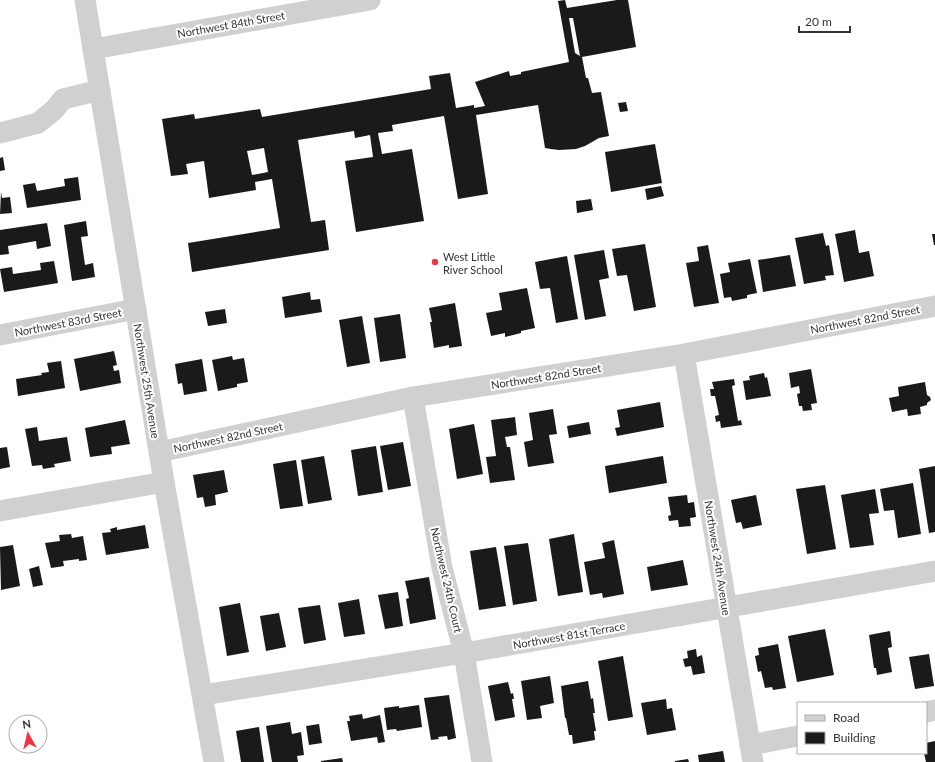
<svg xmlns="http://www.w3.org/2000/svg" width="935" height="762" viewBox="0 0 935 762" font-family="Lato,sans-serif">
<style>
.building{fill:#1a1a1a;fill-rule:evenodd}
.lines{fill:none;stroke-linecap:round;stroke-linejoin:round}
.minor{stroke:#d0d0d0;stroke-width:21}
.poi-dot{fill:#e63946;stroke:#fff;stroke-width:1.5}
.labels{text-anchor:middle;dominant-baseline:central;stroke-width:4;stroke-linejoin:round;paint-order:stroke}
.street-label{font-size:11px;fill:#333;stroke:#fff}
.poi-label{font-size:11px;fill:#333;stroke:#fff;text-anchor:start}
</style>
<rect width="100%" height="100%" fill="#fff"/>
<g class="building">
<path d="M565,0L567,8L617,0H628L636,47L582,57L586,78H588L592,93L601,92L609,136L599,138L585,146L576,149L559,150L551,149L545,148L538,105L476,115L488,194L458,199L444,116L392,125L393,131L378,133L382,154L412,149L424,221L356,232L345,161L373,157L370,135L355,138L354,131L298,140L311,222L325,220L329,250L192,272L188,243L280,228L272,179L255,182L256,190L209,198L204,161L186,164L188,174L171,176L162,119L194,114L195,119L260,109L262,117L431,89L429,76L450,73L456,108L474,105V108L485,106L475,82L509,71L510,76L521,74V72L569,62L558,1ZM569,18H573L580,56L575,53ZM264,148L268,172L252,175L247,151Z"/>
<path d="M626,102L628,111L620,112L618,103Z"/>
<path d="M655,144L662,183L611,192L605,152Z"/>
<path d="M3,157L5,170L0,171V158Z"/>
<path d="M78,177L81,200L27,208L23,185L35,183L37,191L65,186L64,179Z"/>
<path d="M661,186L664,196L647,200L645,189Z"/>
<path d="M1,192L2,198L10,197L12,213L0,214Z"/>
<path d="M591,199L593,210L577,213L576,201Z"/>
<path d="M86,221L88,236L81,237L85,265L93,263L95,277L72,281L64,225Z"/>
<path d="M47,223L51,246L37,249L36,241L8,246L9,254L0,255V230Z"/>
<path d="M855,230L859,253L869,251L874,276L844,282L835,234Z"/>
<path d="M823,233L826,246L829,245L834,275L825,276L826,280L804,284L795,238Z"/>
<path d="M932,234H935V245H934Z"/>
<path d="M645,244L656,307L634,311L627,275L617,276L612,249Z"/>
<path d="M708,245L719,303L694,307L686,263L699,261L697,247Z"/>
<path d="M604,250L609,278L599,280L606,316L585,320L574,255Z"/>
<path d="M790,255L796,286L763,292L758,260Z"/>
<path d="M567,256L578,319L556,323L550,288L540,289L535,262Z"/>
<path d="M750,259L757,293L747,295V298L732,301L731,297L724,298L720,274L730,272L728,263Z"/>
<path d="M54,261L58,283L4,292L0,269L12,267L13,274L41,270L40,263Z"/>
<path d="M527,288L535,328L521,331V333L505,337V333L491,336L486,313L502,310L499,293Z"/>
<path d="M310,292L311,300L320,299L322,312L285,318L282,297Z"/>
<path d="M455,303L462,346L449,348V345L434,348L430,322H432L429,308Z"/>
<path d="M225,309L227,323L208,326L205,312Z"/>
<path d="M400,314L406,358L380,362L374,318Z"/>
<path d="M362,316L370,363L347,367L339,320Z"/>
<path d="M114,351L117,365L113,366L114,371L119,370L121,383L80,391L74,359Z"/>
<path d="M232,356L233,360L244,358L248,382L237,384V387L218,391L212,360Z"/>
<path d="M202,359L207,391L184,395L182,383L178,384L175,364Z"/>
<path d="M61,361L65,388L18,396L16,379L42,375L41,373L49,372L47,363Z"/>
<path d="M811,369L817,403L811,404L812,410L803,411L802,406H799L797,394L800,393L799,386L791,388L789,373Z"/>
<path d="M764,373L765,378L767,377L771,396L746,400L743,381L750,380L749,376Z"/>
<path d="M734,379L735,385L732,386L738,421L741,420L742,425L721,428L720,421L716,422L715,416L719,415L715,396H711L710,389H714L712,382Z"/>
<path d="M925,382L927,395L930,397L931,400L927,403V405L920,407L921,414L908,416L907,409L892,412L889,398L899,396L898,387Z"/>
<path d="M660,402L664,427L617,436L615,428L620,427L617,410Z"/>
<path d="M553,409L557,434L549,435L554,463L528,467L524,442L533,440L529,413Z"/>
<path d="M515,417L517,435L505,437L507,447H510L515,480L490,483L486,457L496,456L491,420Z"/>
<path d="M125,420L130,444L111,447L112,454L90,457L85,428Z"/>
<path d="M589,422L591,434L569,438L567,426Z"/>
<path d="M474,424L483,474L457,479L449,429Z"/>
<path d="M37,427L39,441L67,437L71,461L54,464L55,467L43,469L42,465L32,466L25,429Z"/>
<path d="M403,442L411,486L388,490L380,446Z"/>
<path d="M376,446L383,492L358,496L351,450Z"/>
<path d="M7,447L10,467L0,469V448Z"/>
<path d="M324,456L332,500L308,504L301,460Z"/>
<path d="M663,456L667,483L609,493L605,466Z"/>
<path d="M296,460L303,506L280,509L273,464Z"/>
<path d="M935,466V532L929,533L919,469Z"/>
<path d="M224,470L228,492L215,495L216,505L205,507L203,497L197,498L193,475Z"/>
<path d="M913,483L921,534L898,538L894,510L884,511L880,489Z"/>
<path d="M825,485L836,549L807,554L796,489Z"/>
<path d="M875,489L879,513L869,514L874,545L850,548L841,495Z"/>
<path d="M687,495L688,503L694,502L696,517L690,518L691,526L679,527L678,520L669,521L668,516L671,515L668,497Z"/>
<path d="M756,495L762,525L743,529L741,522L736,523L731,500Z"/>
<path d="M145,525L149,548L106,555L102,533L111,532L110,529L117,527V530Z"/>
<path d="M71,534L72,538L83,536L87,560L79,561V559L63,561L64,566L51,568L45,543L60,541L59,535Z"/>
<path d="M574,534L583,592L558,596L549,539Z"/>
<path d="M614,540L624,594L603,598L602,593L590,595L584,562L605,558L602,543Z"/>
<path d="M528,543L537,601L513,605L504,546Z"/>
<path d="M13,545L20,586L1,590L0,547Z"/>
<path d="M496,547L506,606L479,610L470,551Z"/>
<path d="M683,560L688,585L651,591L647,567Z"/>
<path d="M39,566L43,585L33,587L29,569Z"/>
<path d="M429,577L436,619L410,624L406,599L409,598L405,581Z"/>
<path d="M398,592L403,626L385,629L378,595Z"/>
<path d="M359,599L365,634L344,637L338,603Z"/>
<path d="M240,603L249,652L227,656L219,607Z"/>
<path d="M320,605L326,640L304,644L298,608Z"/>
<path d="M279,613L286,647L266,651L260,616Z"/>
<path d="M825,629L834,675L797,682L788,636Z"/>
<path d="M890,631L892,647L888,648L892,672L877,675L876,668H874L869,635Z"/>
<path d="M778,644L786,688L773,690L772,687L765,688L761,671L758,672L755,656L759,655L758,648Z"/>
<path d="M696,649L697,657L702,655L705,673L693,675L691,666L685,667L683,659L688,658L687,651Z"/>
<path d="M929,654L934,686L915,689L909,657Z"/>
<path d="M623,656L633,717L608,721L598,661Z"/>
<path d="M550,676L554,703L540,706L542,718L527,720L521,681Z"/>
<path d="M588,681L591,699L593,698L595,713H593L596,731H594L595,740L573,744L572,735H569L566,718H565L561,686Z"/>
<path d="M508,682L511,694L513,693L514,699H512L515,717L495,721L488,686Z"/>
<path d="M449,695L456,738L448,740L447,736L438,737L439,739L431,740L424,698Z"/>
<path d="M666,699L667,709L672,708L676,730L647,735L641,703Z"/>
<path d="M419,705L422,727L397,731L396,729L387,730L384,708L399,706V708Z"/>
<path d="M362,714L363,719L380,715L385,742L378,743L377,737L351,741L347,721H350L349,716Z"/>
<path d="M290,722L292,734L301,732L304,755L297,756L298,762H272L266,726Z"/>
<path d="M319,724L322,743L309,745L306,726Z"/>
<path d="M259,727L264,762H241L236,731Z"/>
<path d="M935,741V762H926L924,753H926V743Z"/>
<path d="M723,751L725,762H699L698,755Z"/>
<path d="M342,758L343,762H321V761Z"/>
<path d="M688,759L689,762H675V761Z"/>
</g>
<g class="lines">
<g class="minor">
<path d="M85,0L164,482L214,762"/>
<path d="M93,49L370,0"/>
<path d="M0,133L38,123L54,110L63,99L100,90"/>
<path d="M0,335L136,309"/>
<path d="M684,354L753,762"/>
<path d="M413,397L442,568L464,653L482,762"/>
<path d="M159,452L413,397L684,354L935,306"/>
<path d="M0,511L164,482"/>
<path d="M203,695L464,653L935,571"/>
<path d="M926,712L935,710"/>
<path d="M750,745L798,736"/>
</g>
</g>
<circle class="poi-dot" cx="435" cy="262" r="4"/>
<g class="labels">
<g class="street-label">
<text transform="translate(231 24) rotate(-10)">Northwest 84th Street</text>
<text transform="translate(865 319) rotate(-11)">Northwest 82nd Street</text>
<text transform="translate(68 322) rotate(-11)">Northwest 83rd Street</text>
<text transform="translate(546 376) rotate(-9)">Northwest 82nd Street</text>
<text transform="translate(147 381) rotate(81)">Northwest 25th Avenue</text>
<text transform="translate(228 437) rotate(-12)">Northwest 82nd Street</text>
<text transform="translate(718 558) rotate(81)">Northwest 24th Avenue</text>
<text transform="translate(447 580) rotate(77)">Northwest 24th Court</text>
<text transform="translate(569 635) rotate(-10)">Northwest 81st Terrace</text>
</g>
<g class="poi-label">
<text x="443" y="256">West Little<tspan x="443" dy="13">River School</tspan></text>
</g>
</g>
<rect x="797" y="702" width="130" height="52" fill="#ffffff" stroke="#adadad"/>
<rect x="805" y="715" width="20" height="6" fill="#d0d0d0" stroke="#adadad"/>
<text x="833" y="722" font-size="12" fill="#333333">Road</text>
<rect x="805" y="732" width="20" height="12" fill="#1a1a1a" stroke="#adadad"/>
<text x="833" y="742" font-size="12" fill="#333333">Building</text>
<g transform="translate(28 734) rotate(352)"><circle r="19" fill="#ffffff" stroke="#adadad"/>
<path d="M0-3L7 15L0 10L-7 15Z" fill="#e63946"/>
<text y="-6" font-size="11" font-weight="bold" text-anchor="middle" fill="#333333">N</text>
</g>
<path d="M799 26v6h51v-6" fill="none" stroke="#333333" stroke-width="2"/>
<text x="805" y="26" font-size="12" fill="#333333" stroke="#ffffff" stroke-width="3" paint-order="stroke">20 m</text>
</svg>
